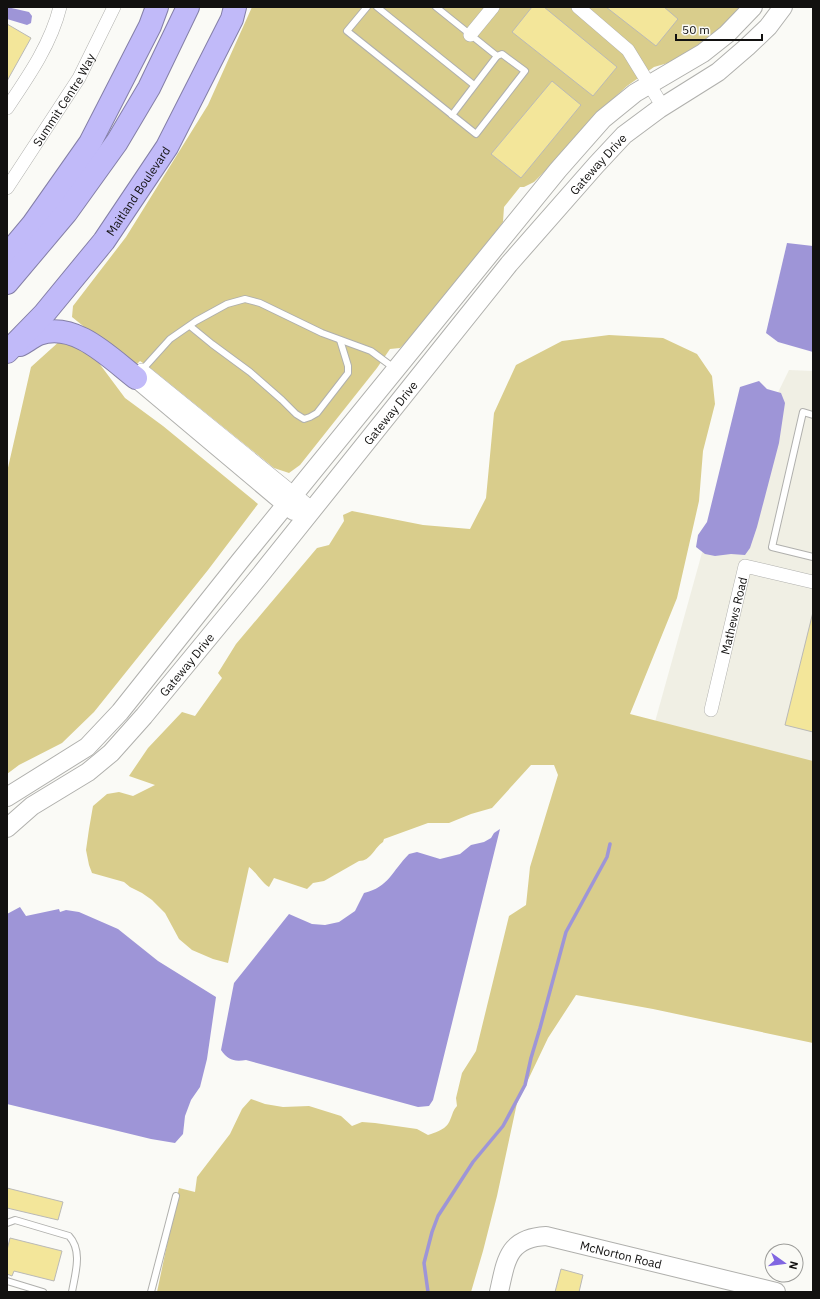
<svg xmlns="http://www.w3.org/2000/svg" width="820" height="1299" viewBox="0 0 820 1299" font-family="'IBM Plex Sans',sans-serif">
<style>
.built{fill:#f0efe4}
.green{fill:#d9cd8c}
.water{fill:#9e95d7}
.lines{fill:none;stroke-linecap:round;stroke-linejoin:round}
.stream{stroke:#9e95d7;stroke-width:3.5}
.building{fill:#f3e69a;stroke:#bab9b6}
.lane-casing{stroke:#b0b0ad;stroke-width:8}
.street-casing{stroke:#b0b0ad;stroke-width:14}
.secondary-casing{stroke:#b0b0ad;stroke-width:20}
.highway-casing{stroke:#847fa7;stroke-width:24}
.lane{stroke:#fff;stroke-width:6}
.street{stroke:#fff;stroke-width:13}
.secondary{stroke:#fff;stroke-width:18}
.highway{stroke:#c1baf9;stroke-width:22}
.labels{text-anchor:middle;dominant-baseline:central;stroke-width:3;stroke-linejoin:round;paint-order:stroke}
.street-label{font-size:12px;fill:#121110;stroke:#fafaf6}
</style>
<rect width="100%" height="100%" fill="#fafaf6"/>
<path class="built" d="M789,370L813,371V766L653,729L705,542Z"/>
<g class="green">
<path d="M252,7H741L720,29L702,44L668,63L654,67L627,86L590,120L543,173L534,182L524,187H520L504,207L503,222L497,230L409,340L400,348L390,349L377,368L300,465L289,473L274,468L153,370L140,361L134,367L72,317L73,306L126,237L208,105Z"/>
<path d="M609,335L663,338L697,354L712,376L715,404L703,451L699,501L677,598L630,714L813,761V1043L653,1009L576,995L548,1038L517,1103L497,1196L483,1251L471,1292H157L179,1188L195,1192L197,1177L230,1134L242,1109L251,1099L265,1104L283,1107L309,1106L341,1116L352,1126L362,1122L375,1123L417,1129L428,1135C434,1133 444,1130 448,1124C452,1118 452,1111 457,1106L456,1098L462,1073L476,1051L509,916L526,905L530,867L558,775L554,765H531L492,808L471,814L449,823H428L384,839L383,842C374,848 371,861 359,861L324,881L313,883L307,889L274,878L269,887C261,882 257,873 249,867L228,963L213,959L192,950L179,939L165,913L152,900L142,893L130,887L124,882L92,873L89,865L86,850L89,829L93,806L107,794L119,792L133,796L155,785L129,776L148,748L182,712L195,716L222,678L218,673L236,644L317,548L329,545L344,521L343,515L352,511L423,525L470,529L486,498L494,413L516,365L562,341Z"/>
<path d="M62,339L87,347L125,398L163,426L258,504L208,570L94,712L62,743L19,765L7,774V472L31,367Z"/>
</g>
<g class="water">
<path d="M7,7L29,12L32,16L31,23L27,25L7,19Z"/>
<path d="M787,243L813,246V352L778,342L766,333Z"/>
<path d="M759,381L767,389L781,393L785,403L779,443L757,527L750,548L745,555L731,554L715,556L705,554L696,547L698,535L707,522L740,387Z"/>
<path d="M500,829L433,1100L429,1106L418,1107L246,1060C234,1062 228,1060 221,1050L234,983L289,914L312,924L325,925L339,922L355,911L364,893C389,887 392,871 409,854L417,852L440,859L460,854L471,845L484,842L491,838L494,833Z"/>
<path d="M20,907L26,916L59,909L60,912L66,910L79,912L118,929L158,961L216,997L207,1059L200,1087L191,1100L185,1116L183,1134L175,1143L151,1139L7,1104V914Z"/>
</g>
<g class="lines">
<path class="stream" d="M428,1292L424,1263L432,1232L438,1216L473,1162L503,1126L525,1085L531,1058L540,1028L566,932L607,857L610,844"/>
</g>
<g class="building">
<path d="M532,7H544L617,67L593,96L512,32Z"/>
<path d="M606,7H664L678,19L656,46Z"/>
<path d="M7,24L31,38L7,81Z"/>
<path d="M552,81L581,105L521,178L491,154Z"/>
<path d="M813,612V732L785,725Z"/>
<path d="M7,1188L63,1202L58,1220L7,1208Z"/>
<path d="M10,1238L62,1251L54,1281L14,1271L12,1276L7,1274V1250Z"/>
<path d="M561,1269L583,1275L579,1292H555Z"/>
</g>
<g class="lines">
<defs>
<g id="lane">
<path d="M367,7L347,31L476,134L525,71L502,54L497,56L436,7"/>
<path d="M377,7L474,85"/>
<path d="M452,115L497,56"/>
<path d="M190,326L212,344L250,372L282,400L296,414L304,419L310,417L317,413L348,373V366L340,340"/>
<path d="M142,370L170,339L196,321L227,304L245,299L260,303L322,333L371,351L394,368"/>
<path d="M813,415L803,412L772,547L813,557"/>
<path d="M7,1223L15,1220L69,1236C83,1251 75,1274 72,1292"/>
<path d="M7,1281L43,1292"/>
<path d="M151,1292L176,1196"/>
</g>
<g id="street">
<path d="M578,7L628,50L663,107"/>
<path d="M470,35L493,7"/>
<path d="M7,108C28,77 51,44 60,7"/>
<path id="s1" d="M7,188L79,78L114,7"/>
<path d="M136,378L142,370L313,509"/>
<path id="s2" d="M711,710L745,566L813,582"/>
</g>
<g id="secondary">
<path d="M136,378L294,511"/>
<path d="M7,797L87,747L120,712L240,561L558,170L603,119L635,93L703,53L727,34L753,7"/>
<path id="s3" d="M7,828L32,806L88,772L111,753L144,716L261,574L509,264L596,165L624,135L659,109L718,72L747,47L768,27L783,7"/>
<path id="s4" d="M499,1292C506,1260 508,1238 546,1236L776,1292"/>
</g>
<g id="highway">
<path d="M7,255L33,224L90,143L150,26L157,7"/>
<path d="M7,283L66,213L117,142L149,88L188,7"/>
<path d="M20,345C26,342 32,337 39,334C75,321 110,358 136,378"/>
<path id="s5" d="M7,352L44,314L104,241L167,147L232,19L235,7"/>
</g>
</defs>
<use href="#lane" class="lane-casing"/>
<use href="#street" class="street-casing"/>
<use href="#secondary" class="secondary-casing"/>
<use href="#highway" class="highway-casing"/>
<use href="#lane" class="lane"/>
<use href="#street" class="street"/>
<use href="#secondary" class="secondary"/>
<use href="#highway" class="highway"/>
</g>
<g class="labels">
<g class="street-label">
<text stroke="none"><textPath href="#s1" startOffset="105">Summit Centre Way</textPath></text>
<text stroke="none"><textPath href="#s3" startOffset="893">Gateway Drive</textPath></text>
<text stroke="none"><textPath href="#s5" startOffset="208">Maitland Boulevard</textPath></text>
<text stroke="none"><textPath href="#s3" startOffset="569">Gateway Drive</textPath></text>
<text stroke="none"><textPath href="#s2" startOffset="97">Mathews Road</textPath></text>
<text stroke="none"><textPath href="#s3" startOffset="245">Gateway Drive</textPath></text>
<text stroke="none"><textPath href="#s4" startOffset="159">McNorton Road</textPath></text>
</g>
</g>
<rect width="820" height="1299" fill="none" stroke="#121110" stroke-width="16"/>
<g transform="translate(784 1263) rotate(104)"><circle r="19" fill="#fafaf6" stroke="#9d9d9a"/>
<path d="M0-3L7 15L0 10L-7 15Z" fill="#8066e1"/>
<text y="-6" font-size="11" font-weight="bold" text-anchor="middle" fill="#121110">N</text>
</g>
<path d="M676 34v6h86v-6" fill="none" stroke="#121110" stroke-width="2"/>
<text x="682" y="34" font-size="12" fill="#121110" stroke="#fafaf6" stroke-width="3" paint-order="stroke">50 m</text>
</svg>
